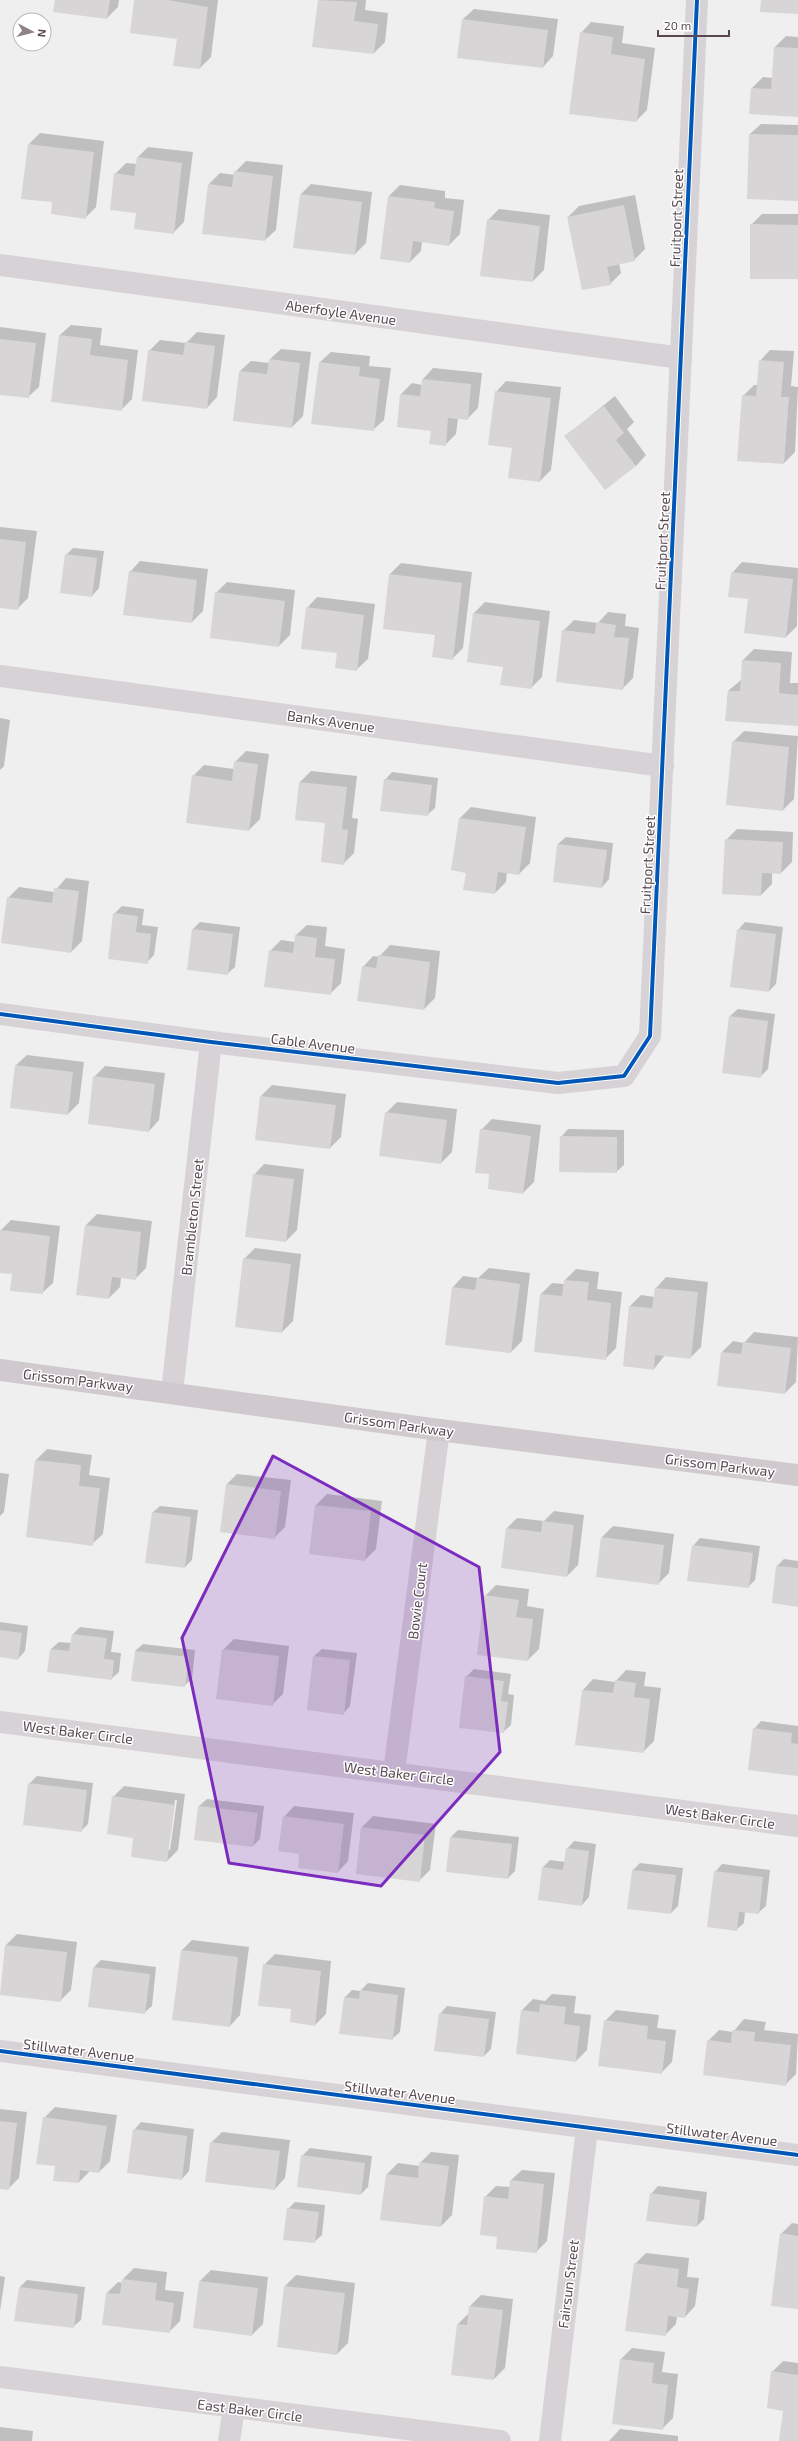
<svg xmlns="http://www.w3.org/2000/svg" width="798" height="2441" viewBox="0 0 798 2441" font-family="'Exo 2',sans-serif">
<style>
.shadow{fill:#0003;fill-rule:evenodd}
.building{fill:#d8d5d6}
.lines{fill:none;stroke-linecap:round;stroke-linejoin:round}
.minor{stroke:#d6d2d5;stroke-width:22}
.major{stroke:#d0cace;stroke-width:22}
.cycleway-casing{stroke:#fff;stroke-width:6}
.cycleway{stroke:#0057b8;stroke-width:4}
.marked{fill:#7b2cbf;fill-opacity:0.2;stroke:#7b2cbf;stroke-width:3;stroke-linejoin:round}
.labels{text-anchor:middle;dominant-baseline:central;stroke-width:3;stroke-linejoin:round;paint-order:stroke}
.street-label{font-size:14px;fill:#594852;stroke:#fff}
</style>
<rect width="100%" height="100%" fill="#efefef"/>
<g class="shadow">
<path d="M56,0H119L118,7L107,18Z"/>
<path d="M135,0H218L211,57L200,68L178,38Z"/>
<path d="M319,0H366L365,10L388,13L385,42L374,53L313,46Z"/>
<path d="M474,9L558,19L553,56L543,67L463,19Z"/>
<path d="M591,22L624,26L622,43L655,48L647,110L636,121L581,33Z"/>
<path d="M786,36L798,37V116L752,88L763,77L773,78L775,47Z"/>
<path d="M761,124L798,125V200L750,134Z"/>
<path d="M40,133L104,141L96,207L85,218L53,202L29,144Z"/>
<path d="M148,147L193,152L184,222L173,233L138,212L115,174L126,163L137,164V158Z"/>
<path d="M246,161L283,165L276,230L265,240L209,184L220,173L235,175V172Z"/>
<path d="M311,184L372,192L366,243L355,254L300,195Z"/>
<path d="M400,185L445,191V198L464,200L460,234L449,245L422,241L421,251L410,262L389,196Z"/>
<path d="M635,195L645,249L634,260L619,263L621,273L610,284L568,217L579,206Z"/>
<path d="M499,209L550,215L544,270L533,281L488,220Z"/>
<path d="M762,214H798V278L751,225Z"/>
<path d="M71,325L102,328L100,345L138,350L132,399L121,410L60,335Z"/>
<path d="M0,327L46,333L39,387L28,397L0,394Z"/>
<path d="M197,332L225,335L217,397L207,408L149,351L160,340L186,343Z"/>
<path d="M281,349L311,352L303,416L292,427L240,371L251,361L270,363V359Z"/>
<path d="M770,350L794,351L791,386L798,387L795,452L784,463L743,396L754,385H758L760,361Z"/>
<path d="M331,352L370,356L369,366L391,368L384,420L373,430L320,362Z"/>
<path d="M433,368L482,373L478,408L467,419L458,418L456,434L445,445L401,394L412,383L422,385L423,379Z"/>
<path d="M506,381L561,387L551,470L540,481L513,448L496,392Z"/>
<path d="M615,396L634,422L627,429L646,455L636,466L566,436Z"/>
<path d="M0,527L37,531L28,598L17,609L0,607Z"/>
<path d="M73,548L104,551L99,588L92,596L66,555Z"/>
<path d="M140,561L208,569L203,611L192,622L130,572Z"/>
<path d="M742,562L798,568L797,626L786,637L749,598L732,573Z"/>
<path d="M401,563L472,572L463,648L452,659L390,574Z"/>
<path d="M227,582L295,590L290,635L279,646L216,593Z"/>
<path d="M317,597L375,604L368,659L357,669L338,652L307,608Z"/>
<path d="M485,602L550,611L542,677L531,688L504,666L474,613Z"/>
<path d="M608,612L626,614L625,626L639,628L633,678L622,689L563,631L574,620L598,623Z"/>
<path d="M754,649L792,652L790,683H798V725L726,720L728,691L741,680L743,660Z"/>
<path d="M0,718L10,720L4,766L0,770Z"/>
<path d="M744,731L798,736L794,799L783,810L733,742Z"/>
<path d="M246,751L269,754L260,819L249,830L193,776L204,765L234,769L235,762Z"/>
<path d="M311,771L357,776L352,818L358,819L354,853L343,864L326,822L300,782Z"/>
<path d="M392,772L438,778L435,808L427,815L385,780Z"/>
<path d="M471,807L536,817L530,863L519,874L507,872L506,882L495,893L467,872L460,818Z"/>
<path d="M737,829L793,832L792,862L781,873L772,872V884L761,895L726,840Z"/>
<path d="M566,837L613,843L609,879L602,887L558,844Z"/>
<path d="M66,878L89,881L82,941L71,952L8,898L19,887L54,892Z"/>
<path d="M122,906L144,909L142,925L158,927L154,955L147,962L114,914Z"/>
<path d="M200,922L240,927L235,967L227,974L188,969L193,929Z"/>
<path d="M745,922L783,927L776,984L769,991L738,930Z"/>
<path d="M307,925L327,927L325,946L345,949L341,983L330,994L270,951L281,940L295,942L296,935Z"/>
<path d="M390,945L440,951L435,998L424,1009L363,967L373,956L379,957Z"/>
<path d="M738,1009L775,1014L768,1069L760,1077L730,1016Z"/>
<path d="M27,1055L84,1062L79,1103L68,1114L16,1065Z"/>
<path d="M105,1066L165,1073L159,1120L149,1131L94,1077Z"/>
<path d="M272,1085L346,1094L341,1137L330,1148L261,1096Z"/>
<path d="M397,1102L457,1109L452,1152L441,1163L386,1113Z"/>
<path d="M492,1119L541,1125L534,1182L523,1193L491,1174L481,1130Z"/>
<path d="M568,1129L624,1130V1165L616,1172L561,1137Z"/>
<path d="M264,1164L304,1169L297,1230L286,1241L254,1175Z"/>
<path d="M97,1214L152,1221L146,1268L135,1279L121,1277L120,1287L109,1298L86,1225Z"/>
<path d="M11,1220L60,1226L53,1283L42,1293L14,1273L0,1272V1231Z"/>
<path d="M255,1248L301,1254L293,1321L282,1332L244,1259Z"/>
<path d="M489,1268L530,1273L522,1341L511,1352L453,1287L463,1276L478,1278Z"/>
<path d="M576,1269L599,1272L597,1289L622,1292L616,1348L605,1359L535,1351L541,1294L552,1283L564,1284L565,1280Z"/>
<path d="M666,1277L708,1282L701,1347L690,1358L665,1355L654,1369L624,1366L630,1306L641,1295L655,1297L656,1288Z"/>
<path d="M754,1332L798,1337L796,1382L785,1393L722,1352L733,1341L744,1343Z"/>
<path d="M47,1449L92,1455L89,1475L110,1478L103,1534L92,1544L36,1460Z"/>
<path d="M0,1473L9,1474L4,1512L0,1516Z"/>
<path d="M237,1474L291,1480L285,1527L274,1538L226,1485Z"/>
<path d="M327,1494L382,1501L376,1549L365,1560L310,1553L316,1505Z"/>
<path d="M160,1506L198,1510L192,1560L185,1567L152,1513Z"/>
<path d="M554,1511L584,1515L578,1565L567,1576L507,1528L517,1518L544,1521Z"/>
<path d="M613,1526L674,1534L669,1573L658,1584L602,1537Z"/>
<path d="M700,1538L760,1546L755,1580L748,1587L693,1546Z"/>
<path d="M784,1559L798,1561V1606L777,1566Z"/>
<path d="M496,1585L529,1589L527,1606L544,1609L539,1649L528,1660L485,1596Z"/>
<path d="M0,1622L28,1626L25,1651L18,1659L0,1656Z"/>
<path d="M80,1627L114,1631L111,1652L121,1653L119,1672L111,1679L51,1649L59,1642L71,1643L73,1634Z"/>
<path d="M234,1639L289,1646L283,1694L272,1705L223,1650Z"/>
<path d="M143,1644L195,1650L192,1679L184,1686L135,1651Z"/>
<path d="M322,1649L357,1653L350,1706L343,1714L308,1709L314,1656Z"/>
<path d="M474,1669L511,1674L508,1694L514,1695L511,1725L503,1732L466,1677Z"/>
<path d="M626,1670L646,1672L644,1686L661,1688L654,1741L643,1752L576,1744L583,1690L593,1679L615,1682Z"/>
<path d="M761,1721L798,1726V1775L754,1729Z"/>
<path d="M37,1776L93,1783L88,1824L81,1831L29,1784Z"/>
<path d="M124,1786L185,1794L178,1850L167,1861L134,1837L113,1797ZM175,1800H177L170,1850H168Z"/>
<path d="M207,1799L264,1806L260,1839L253,1846L195,1839L199,1806Z"/>
<path d="M294,1806L354,1813L348,1861L338,1872L300,1853L284,1817Z"/>
<path d="M373,1816L436,1824L430,1870L419,1881L362,1827Z"/>
<path d="M458,1830L519,1837L515,1871L508,1878L451,1837Z"/>
<path d="M574,1841L596,1844L589,1897L582,1905L543,1867L550,1860L565,1862L567,1849Z"/>
<path d="M640,1863L683,1868L678,1906L671,1913L628,1908L633,1870Z"/>
<path d="M722,1864L770,1870L766,1906L758,1913L745,1911L744,1923L736,1930L715,1872Z"/>
<path d="M17,1934L77,1942L71,1990L60,2001L6,1945Z"/>
<path d="M192,1940L249,1947L240,2015L230,2026L181,1951Z"/>
<path d="M275,1954L331,1961L326,2014L315,2025L292,2008L264,1965Z"/>
<path d="M101,1960L156,1967L152,2006L144,2013L94,1967Z"/>
<path d="M368,1983L405,1988L400,2032L392,2039L345,1997L352,1990L360,1991Z"/>
<path d="M552,1994L576,1996L574,2013L591,2015L587,2050L576,2061L522,2010L533,1999L545,2001Z"/>
<path d="M447,2006L496,2012L491,2049L484,2056L440,2014Z"/>
<path d="M616,2010L659,2015L657,2028L676,2030L672,2062L661,2073L605,2021Z"/>
<path d="M744,2019L766,2022L764,2030L798,2034L796,2074L785,2085L708,2041L719,2030L733,2032Z"/>
<path d="M55,2107L117,2115L110,2161L99,2172L90,2171L79,2182L56,2165L44,2118Z"/>
<path d="M0,2109L27,2112L19,2178L8,2189L0,2188Z"/>
<path d="M141,2122L194,2129L189,2171L182,2179L134,2130Z"/>
<path d="M222,2132L290,2140L285,2178L275,2189L211,2143Z"/>
<path d="M310,2148L372,2156L368,2187L361,2194L302,2156Z"/>
<path d="M431,2152L459,2155L452,2215L441,2226L387,2174L398,2163L420,2166V2163Z"/>
<path d="M522,2170L555,2173L547,2241L536,2252L499,2236L485,2197L496,2186L510,2187L511,2180Z"/>
<path d="M658,2186L707,2192L704,2219L697,2226L651,2194Z"/>
<path d="M295,2202L325,2205L322,2235L314,2242L288,2209Z"/>
<path d="M792,2223L798,2224V2308L781,2234Z"/>
<path d="M646,2253L689,2258L687,2277L699,2278L695,2306L685,2317L677,2316L676,2324L665,2335L635,2264Z"/>
<path d="M134,2268L167,2272L165,2290L184,2292L180,2321L169,2332L107,2293L118,2282L122,2283L123,2279Z"/>
<path d="M211,2270L268,2277L263,2324L252,2335L200,2281Z"/>
<path d="M296,2275L355,2283L348,2343L337,2354L285,2286Z"/>
<path d="M0,2276L5,2277L0,2311Z"/>
<path d="M27,2280L85,2287L81,2320L73,2327L16,2320L20,2287Z"/>
<path d="M481,2295L513,2299L505,2368L494,2379L452,2374L458,2324L469,2313L470,2306Z"/>
<path d="M632,2348L665,2352L662,2372L678,2374L673,2418L662,2429L614,2423L621,2359Z"/>
<path d="M783,2361L798,2363V2441H780L784,2410L772,2372Z"/>
<path d="M0,2427L33,2431L32,2441H0Z"/>
<path d="M620,2429L678,2436V2441H609Z"/>
</g>
<g class="building">
<path d="M55,0H110L107,19L53,12Z"/>
<path d="M134,0H168L208,7L200,69L173,66L177,39L130,33Z"/>
<path d="M318,0L357,2L354,21L378,24L374,54L312,47Z"/>
<path d="M761,0H798V14L760,12Z"/>
<path d="M462,19L548,30L543,68L457,58Z"/>
<path d="M580,32L613,37L611,54L645,59L637,122L569,114Z"/>
<path d="M774,47L798,48V117L749,114L751,88L771,89Z"/>
<path d="M749,134L798,135V201L747,199Z"/>
<path d="M28,144L94,152L86,219L51,214L52,202L21,199Z"/>
<path d="M137,157L182,163L174,234L134,229L136,213L110,210L114,173L134,176Z"/>
<path d="M234,171L273,176L265,241L202,234L208,184L232,187Z"/>
<path d="M300,194L362,202L355,255L293,248Z"/>
<path d="M388,196L435,202L434,208L454,211L449,246L413,241L410,263L380,259Z"/>
<path d="M624,205L635,261L607,267L611,285L582,290L567,217Z"/>
<path d="M487,219L540,226L533,282L480,276Z"/>
<path d="M750,224L798,225V279H750Z"/>
<path d="M59,335L92,339L90,355L128,360L122,411L51,402Z"/>
<path d="M0,339L36,343L29,398L0,395Z"/>
<path d="M185,342L215,346L207,409L142,401L148,350L183,355Z"/>
<path d="M269,359L300,363L292,428L233,421L239,371L267,374Z"/>
<path d="M759,360L784,362L781,397H789L784,464L737,461L742,395L756,396Z"/>
<path d="M319,362L360,367L359,376L380,379L374,431L311,424Z"/>
<path d="M422,379L471,384L468,420L448,418L446,446L429,444L431,431L397,427L400,394L420,396Z"/>
<path d="M495,391L551,398L540,482L508,478L512,448L488,445Z"/>
<path d="M604,406L624,433L616,440L636,466L605,490L564,436Z"/>
<path d="M0,539L26,542L18,610L0,608Z"/>
<path d="M65,554L97,558L92,597L60,593Z"/>
<path d="M129,571L197,580L192,623L123,615Z"/>
<path d="M731,572L793,579L786,638L744,633L748,599L728,597Z"/>
<path d="M389,574L462,583L453,660L432,657L435,635L383,629Z"/>
<path d="M215,592L285,601L279,647L210,638Z"/>
<path d="M306,607L364,615L357,671L335,668L337,653L301,649Z"/>
<path d="M473,613L540,621L532,689L500,685L503,667L467,662Z"/>
<path d="M596,622L616,625L614,637L629,638L623,690L556,682L562,630L595,634Z"/>
<path d="M742,660L781,663L779,693L798,695V726L725,721L728,691H740Z"/>
<path d="M732,741L789,747L783,811L726,805Z"/>
<path d="M234,761L258,764L249,831L186,823L192,775L232,781Z"/>
<path d="M384,779L432,785L428,816L380,811Z"/>
<path d="M299,782L347,787L342,829L348,830L344,865L321,862L325,823L295,820Z"/>
<path d="M459,818L526,827L519,875L498,872L495,894L463,890L466,873L451,870Z"/>
<path d="M725,839L783,842L781,874L762,873L761,896L722,894Z"/>
<path d="M557,844L607,850L602,888L553,882Z"/>
<path d="M54,888L79,891L71,953L1,943L7,897L52,903Z"/>
<path d="M113,913L138,916L136,932L151,934L148,964L108,959Z"/>
<path d="M192,929L233,934L228,975L187,970Z"/>
<path d="M737,929L776,934L769,992L730,987Z"/>
<path d="M295,935L317,938L315,957L335,959L331,995L264,987L269,950L293,953Z"/>
<path d="M378,955L430,962L424,1010L357,1001L362,966L376,968Z"/>
<path d="M729,1016L768,1021L761,1078L722,1073Z"/>
<path d="M15,1065L73,1072L68,1115L10,1108Z"/>
<path d="M93,1076L155,1084L149,1132L88,1124Z"/>
<path d="M260,1096L336,1105L330,1149L255,1140Z"/>
<path d="M385,1112L447,1120L441,1164L379,1156Z"/>
<path d="M480,1129L531,1136L523,1194L488,1189L489,1174L475,1173Z"/>
<path d="M560,1136L617,1137V1173L559,1172Z"/>
<path d="M253,1174L294,1179L286,1242L245,1237Z"/>
<path d="M85,1225L141,1232L136,1280L112,1277L109,1299L76,1295Z"/>
<path d="M0,1230L50,1236L43,1294L10,1291L12,1274L0,1273Z"/>
<path d="M243,1258L291,1264L282,1333L235,1327Z"/>
<path d="M477,1278L520,1284L511,1353L445,1345L452,1287L475,1290Z"/>
<path d="M564,1280L589,1282L587,1300L611,1303L606,1360L534,1352L540,1294L562,1296Z"/>
<path d="M655,1288L698,1292L691,1359L655,1355L654,1370L623,1366L629,1306L652,1308Z"/>
<path d="M743,1342L791,1348L785,1394L717,1386L721,1352L741,1354Z"/>
<path d="M35,1460L81,1465L79,1486L100,1488L93,1546L26,1537Z"/>
<path d="M226,1484L281,1491L275,1539L220,1532Z"/>
<path d="M315,1505L371,1511L365,1561L309,1554Z"/>
<path d="M152,1512L191,1517L185,1568L145,1563Z"/>
<path d="M542,1521L574,1525L567,1577L501,1568L506,1528L541,1532Z"/>
<path d="M601,1537L664,1545L659,1585L596,1577Z"/>
<path d="M692,1545L753,1553L749,1588L687,1581Z"/>
<path d="M776,1566L798,1568V1607L772,1603Z"/>
<path d="M484,1595L519,1600L516,1617L533,1619L528,1661L477,1655Z"/>
<path d="M0,1630L22,1633L18,1660L0,1657Z"/>
<path d="M72,1634L107,1638L104,1659L114,1660L112,1680L47,1672L50,1649L69,1651Z"/>
<path d="M222,1649L279,1656L273,1706L216,1699Z"/>
<path d="M135,1651L189,1657L185,1687L131,1681Z"/>
<path d="M313,1656L350,1660L344,1715L307,1710Z"/>
<path d="M465,1676L504,1681L501,1701L508,1702L504,1733L459,1728Z"/>
<path d="M615,1680L636,1683L634,1697L650,1699L644,1753L575,1745L582,1690L613,1693Z"/>
<path d="M753,1728L792,1733L791,1743L798,1744V1776L748,1770Z"/>
<path d="M28,1783L87,1790L82,1832L23,1825Z"/>
<path d="M112,1796L175,1805L167,1862L131,1857L133,1838L107,1834Z"/>
<path d="M198,1806L258,1813L253,1847L194,1840Z"/>
<path d="M283,1816L344,1824L338,1873L298,1868L299,1854L278,1851Z"/>
<path d="M361,1827L425,1835L420,1882L356,1874Z"/>
<path d="M450,1837L512,1844L508,1879L446,1872Z"/>
<path d="M566,1848L589,1851L582,1906L538,1900L542,1867L563,1870Z"/>
<path d="M632,1870L676,1875L671,1914L627,1909Z"/>
<path d="M714,1871L763,1877L759,1914L739,1912L737,1931L707,1927Z"/>
<path d="M5,1945L67,1952L61,2002L0,1995Z"/>
<path d="M181,1950L238,1957L230,2027L172,2020Z"/>
<path d="M263,1964L321,1971L315,2026L290,2022L291,2009L258,2006Z"/>
<path d="M93,1967L150,1974L145,2014L88,2007Z"/>
<path d="M360,1990L398,1995L393,2040L339,2034L344,1997L359,1999Z"/>
<path d="M540,2004L566,2007L564,2024L580,2026L576,2062L516,2054L521,2010L539,2012Z"/>
<path d="M439,2013L489,2019L484,2057L434,2051Z"/>
<path d="M604,2020L648,2026L647,2039L666,2041L662,2074L598,2066Z"/>
<path d="M732,2030L755,2032L754,2041L791,2045L786,2086L703,2075L707,2040L731,2043Z"/>
<path d="M43,2117L107,2126L99,2173L80,2170L79,2183L53,2181L55,2166L36,2164Z"/>
<path d="M0,2121L17,2123L9,2190L0,2189Z"/>
<path d="M133,2129L187,2136L182,2180L127,2173Z"/>
<path d="M210,2142L280,2151L275,2190L205,2182Z"/>
<path d="M301,2155L365,2163L361,2195L297,2187Z"/>
<path d="M419,2162L449,2166L441,2227L380,2220L386,2174L418,2178Z"/>
<path d="M510,2180L544,2184L537,2253L496,2249L497,2237L480,2235L484,2196L508,2199Z"/>
<path d="M650,2193L700,2200L697,2227L646,2221Z"/>
<path d="M287,2208L319,2212L315,2243L283,2240Z"/>
<path d="M780,2233L798,2236V2309L771,2306Z"/>
<path d="M634,2263L679,2269L677,2287L689,2289L685,2318L668,2316L666,2336L625,2331Z"/>
<path d="M122,2279L157,2283L155,2300L174,2303L170,2333L102,2325L106,2293L120,2294Z"/>
<path d="M199,2281L258,2288L252,2336L193,2328Z"/>
<path d="M284,2286L345,2293L337,2355L277,2347Z"/>
<path d="M19,2287L78,2294L74,2328L14,2321Z"/>
<path d="M469,2306L503,2310L494,2380L451,2375L457,2324L467,2325Z"/>
<path d="M620,2359L654,2363L652,2383L668,2385L663,2430L612,2424Z"/>
<path d="M771,2371L798,2375V2441H779L783,2411L767,2408Z"/>
</g>
<g class="lines">
<g class="minor">
<path d="M0,265L681,358"/>
<path d="M0,676L663,766"/>
<path d="M0,1014L211,1042L558,1083L624,1076L650,1036L697,0"/>
<path d="M172,1392L211,1042"/>
<path d="M0,1722L798,1826"/>
<path d="M394,1772L439,1430"/>
<path d="M0,2051L798,2155"/>
<path d="M0,2377L500,2441"/>
<path d="M229,2441L234,2408"/>
<path d="M550,2441L587,2128"/>
</g>
<path class="major" d="M0,1370L439,1430L798,1475"/>
<defs>
<g id="cycleway">
<path d="M0,1014L211,1042L558,1083L624,1076L650,1036L697,0"/>
<path d="M0,2051L798,2155"/>
</g>
</defs>
<use href="#cycleway" class="cycleway-casing"/>
<use href="#cycleway" class="cycleway"/>
</g>
<path class="marked" d="M273,1456L479,1567L500,1752L381,1886L229,1863L182,1638Z"/>
<g class="labels">
<g class="street-label">
<text transform="translate(676 218) rotate(-88)">Fruitport Street</text>
<text transform="translate(341 312) rotate(8)">Aberfoyle Avenue</text>
<text transform="translate(662 541) rotate(-87)">Fruitport Street</text>
<text transform="translate(331 721) rotate(8)">Banks Avenue</text>
<text transform="translate(647 865) rotate(-87)">Fruitport Street</text>
<text transform="translate(313 1043) rotate(7)">Cable Avenue</text>
<text transform="translate(192 1217) rotate(-84)">Brambleton Street</text>
<text transform="translate(78 1380) rotate(7)">Grissom Parkway</text>
<text transform="translate(399 1424) rotate(8)">Grissom Parkway</text>
<text transform="translate(720 1465) rotate(7)">Grissom Parkway</text>
<text transform="translate(417 1601) rotate(-83)">Bowie Court</text>
<text transform="translate(78 1732) rotate(7)">West Baker Circle</text>
<text transform="translate(399 1773) rotate(7)">West Baker Circle</text>
<text transform="translate(720 1816) rotate(8)">West Baker Circle</text>
<text transform="translate(79 2050) rotate(7)">Stillwater Avenue</text>
<text transform="translate(400 2092) rotate(7)">Stillwater Avenue</text>
<text transform="translate(722 2134) rotate(7)">Stillwater Avenue</text>
<text transform="translate(568 2284) rotate(-83)">Fairsun Street</text>
<text transform="translate(250 2410) rotate(7)">East Baker Circle</text>
</g>
</g>
<g transform="translate(32 32) rotate(97)"><circle r="19" fill="#ffffff" stroke="#bdb6ba"/>
<path d="M0-3L7 15L0 10L-7 15Z" fill="#8e8289"/>
<text y="-6" font-size="11" font-weight="bold" text-anchor="middle" fill="#594852">N</text>
</g>
<path d="M658 30v6h71v-6" fill="none" stroke="#594852" stroke-width="2"/>
<text x="664" y="30" font-size="12" fill="#594852" stroke="#ffffff" stroke-width="3" paint-order="stroke">20 m</text>
</svg>
